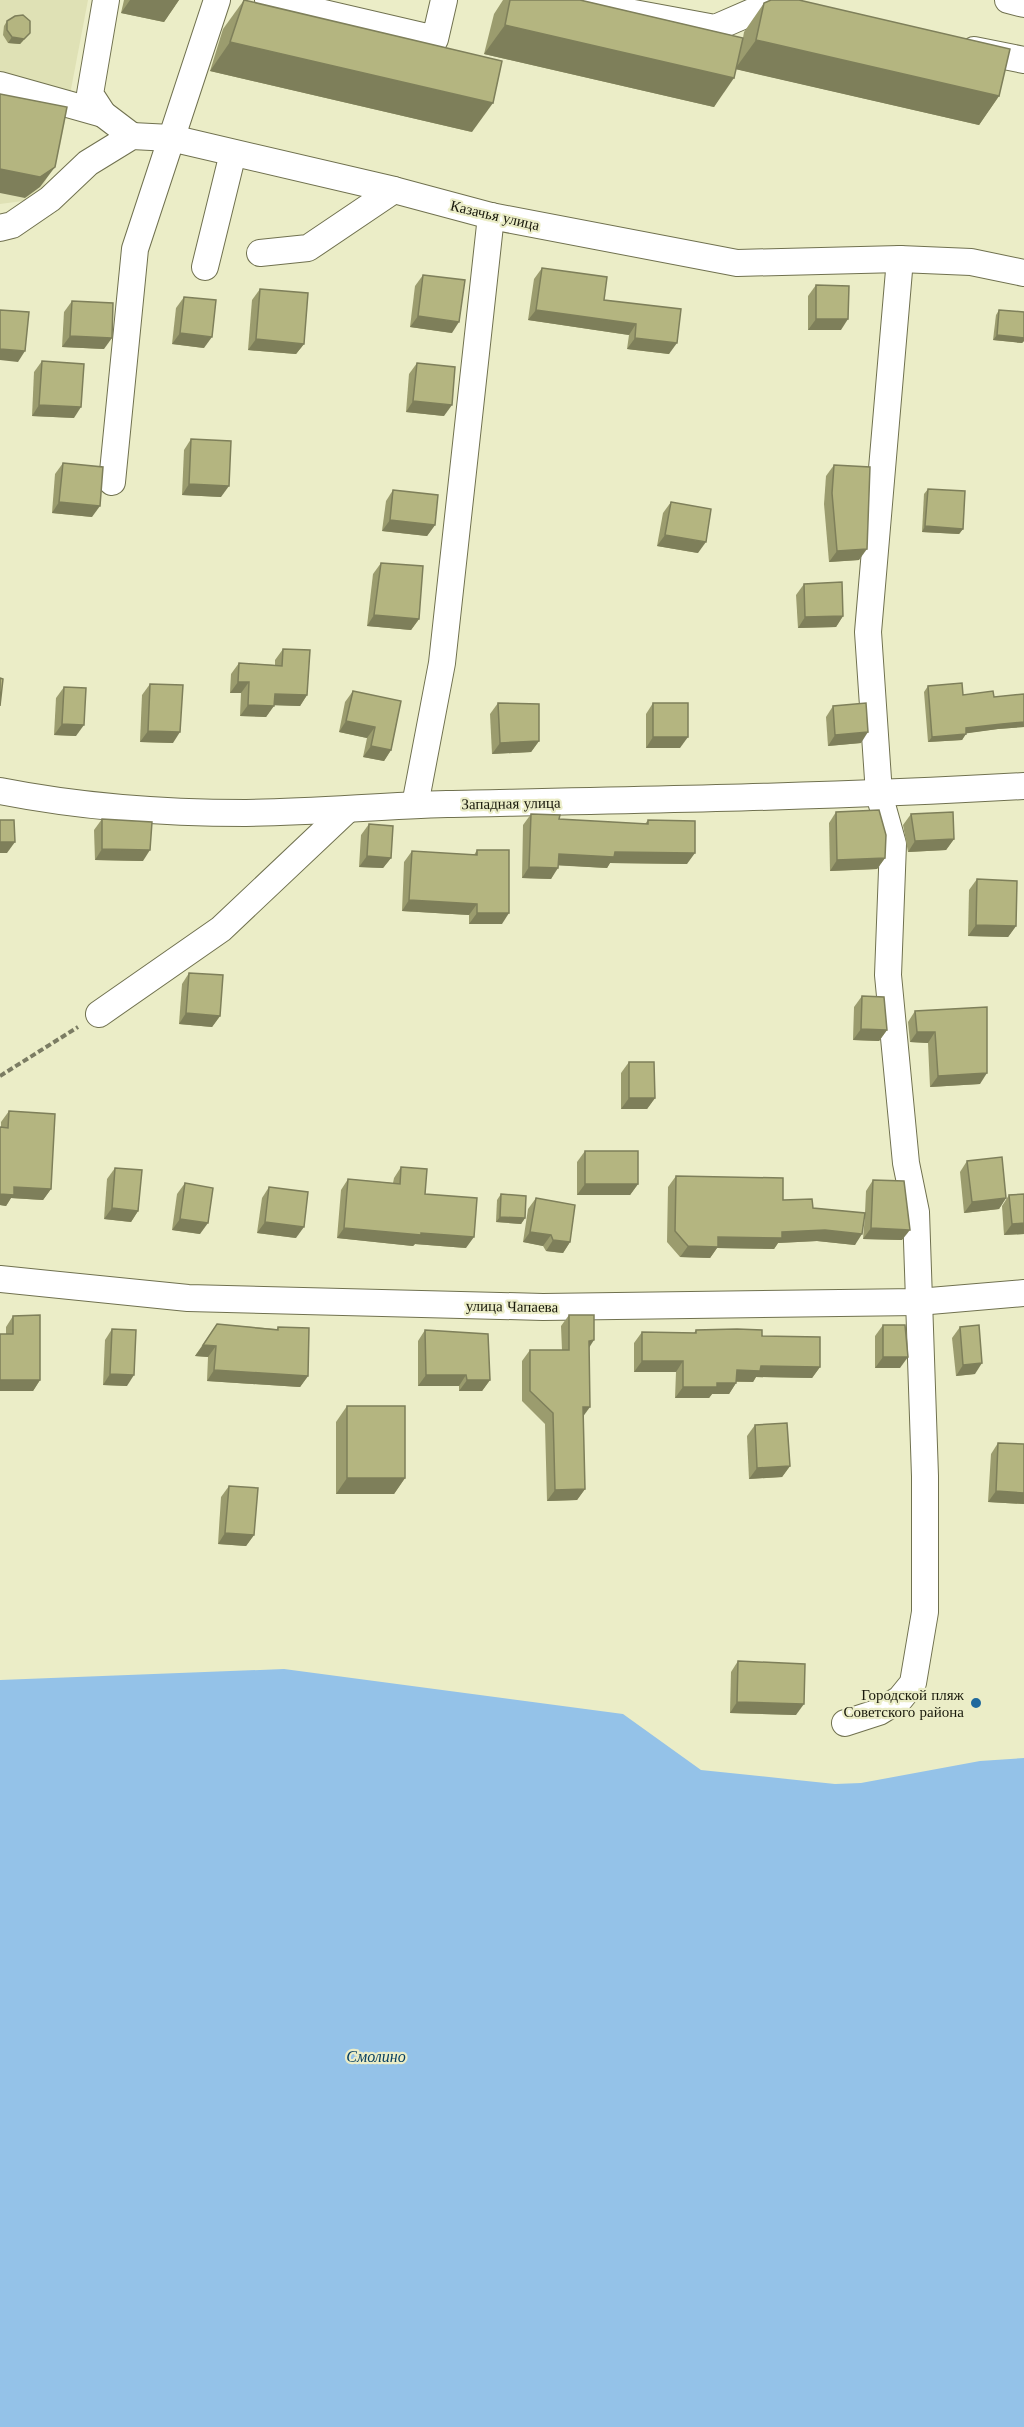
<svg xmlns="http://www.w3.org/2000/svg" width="1024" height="2427" viewBox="0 0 1024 2427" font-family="'Libre Baskerville',serif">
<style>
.built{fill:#dfe1b5}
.water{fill:#94c2e8}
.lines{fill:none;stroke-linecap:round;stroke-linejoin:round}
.minor-casing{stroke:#70714f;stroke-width:28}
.path{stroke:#7b7c63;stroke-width:4;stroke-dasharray:6 3;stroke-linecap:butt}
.minor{stroke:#fff;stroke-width:26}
.wall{fill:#9b9c6e}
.shaded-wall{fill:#7e7f5a}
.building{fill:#b4b580;stroke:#7e7f5a;stroke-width:1.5}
.poi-dot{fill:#1f699d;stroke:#ebedc7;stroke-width:2}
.labels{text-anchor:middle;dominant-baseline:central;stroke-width:4.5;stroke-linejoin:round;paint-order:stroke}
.street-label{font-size:15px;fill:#19190c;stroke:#ebedc7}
.poi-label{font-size:15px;fill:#19190c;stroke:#ebedc7;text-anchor:end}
.water-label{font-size:16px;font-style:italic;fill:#063e61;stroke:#ebedc7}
</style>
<rect width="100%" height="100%" fill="#ebedc7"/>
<path class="built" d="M0,0H88L60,147L38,199L0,204Z"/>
<path class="water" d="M284,1669L623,1714L701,1770L835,1784L861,1783L980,1761L1024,1758V2427H0V1680Z"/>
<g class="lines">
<defs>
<g id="minor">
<path d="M106,0L90,94L103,114L132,136"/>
<path d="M268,0L435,39L444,0"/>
<path d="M563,0L715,28L768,5L792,11"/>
<path d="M1008,0L1024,4"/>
<path d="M974,50L1024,60"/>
<path d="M0,85L103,114"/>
<path d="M0,228L12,225L50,199L88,163L132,136L171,138L394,190L491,216L737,263L900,259L971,262L1024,273"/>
<path d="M260,253L308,248L394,190"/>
<path d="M205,267L233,153"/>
<path d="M112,482L135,249L217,0"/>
<path d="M0,791C81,807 163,813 246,813C313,812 380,806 447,804C639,800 832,797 1024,786"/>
<path d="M415,805L442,663L491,216"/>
<path d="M99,1014L221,929L348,809"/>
<path d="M0,1279L188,1298L543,1307L918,1302L1024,1293"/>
<path d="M845,1723L879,1712L900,1699L913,1683L925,1612V1476L916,1212L906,1163L888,975L893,844L879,794L868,632L900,259"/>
</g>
</defs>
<use href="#minor" class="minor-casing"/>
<path class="path" d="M0,1076L78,1027"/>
<use href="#minor" class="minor"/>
</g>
<g class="wall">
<path d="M124,0H179L164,22L121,13Z"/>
<path d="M244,0L472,132L210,71L223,29Z"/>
<path d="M503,0H580L743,38L744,32L764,3L999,96L979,125L736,69L714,107L484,54L494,14Z"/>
<path d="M7,21L30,33L20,44L8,43L3,35L4,26Z"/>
<path d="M542,268L604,300L681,309L669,354L627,349L629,335L528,320L534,279Z"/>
<path d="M423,275L452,333L410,327L415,286Z"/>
<path d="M816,285L841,330H808V296Z"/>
<path d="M260,289L304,344L296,354L248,350L252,300Z"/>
<path d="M184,297L204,348L172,344L176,308Z"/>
<path d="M72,301L104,349L62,347L64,312Z"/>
<path d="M999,310L1024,312V341L1022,343L993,340L996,315Z"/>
<path d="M42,361L74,418L32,416L34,372Z"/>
<path d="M417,363L444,416L406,412L409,374Z"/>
<path d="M191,439L221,497L182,495L184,450Z"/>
<path d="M63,463L92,517L52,513L55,474Z"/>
<path d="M834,465L859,560L829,562L824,504L826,476Z"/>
<path d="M928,489L963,529L959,534L922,532L924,494Z"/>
<path d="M393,490L435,525L427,536L382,531L386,501Z"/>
<path d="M671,502L698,553L657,546L663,513Z"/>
<path d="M381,563L419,619L411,630L367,626L373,574Z"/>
<path d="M804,584L843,616L836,627L798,628L796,595Z"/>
<path d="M283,649L307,695L300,706L274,705L266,717L240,716L241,693H230L231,674L239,663L275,665V660Z"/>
<path d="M150,684L173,743L140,742L142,695Z"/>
<path d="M928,686L963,695L994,697L1024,694V727L998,729L966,733L962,740L928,742L924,692Z"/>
<path d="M64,687L76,736L54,735L56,698Z"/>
<path d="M353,691L391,750L384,761L363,757L367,738L339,732L345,702Z"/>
<path d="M498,703L539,741L531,752L492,754L490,714Z"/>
<path d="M653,703L680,748H646V714Z"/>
<path d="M833,706L861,743L828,746L826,717Z"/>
<path d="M836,812L885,858L877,869L830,871L829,823Z"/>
<path d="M531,814L559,819L645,824L648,820L687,864L610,863L607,868L558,865L551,879L522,878L523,825Z"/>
<path d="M911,814L954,839L946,850L908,852L903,825Z"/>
<path d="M102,819L143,861L95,860L94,830Z"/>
<path d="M369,824L391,858L383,868L359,867L361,835Z"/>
<path d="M477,850L502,924H469V915L402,911L404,862L412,851L474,855Z"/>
<path d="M977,879L1016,926L1008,937L968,936L969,890Z"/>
<path d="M189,973L220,1016L212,1027L179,1024L182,984Z"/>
<path d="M862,996L887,1030L879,1041L853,1040L854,1007Z"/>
<path d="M987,1007L980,1084L930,1087L928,1043L910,1042L908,1022L915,1011Z"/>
<path d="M629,1062L655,1098L647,1109H621V1073Z"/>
<path d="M9,1111L51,1189L43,1200L11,1198L6,1206L0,1205V1127H1V1122Z"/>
<path d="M585,1151L638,1184L630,1195H577V1162Z"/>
<path d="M967,1161L1006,1198L999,1209L964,1213L960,1172Z"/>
<path d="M401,1167L425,1194L466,1248L415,1244L413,1246L337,1238L341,1190L348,1179L393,1183L394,1178Z"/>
<path d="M115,1168L138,1211L131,1222L104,1219L107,1179Z"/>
<path d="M676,1176L783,1200L813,1208L865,1213L866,1191L873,1180L902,1240L863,1239L865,1215L855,1245L817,1241L778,1243L774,1249L717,1248L710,1258L680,1257L667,1242L668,1187Z"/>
<path d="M185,1183L200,1234L172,1230L177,1194Z"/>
<path d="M269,1187L296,1238L257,1233L262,1198Z"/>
<path d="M501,1194L525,1218L521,1224L496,1222L497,1200Z"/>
<path d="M1024,1194V1234L1004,1235L1002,1206L1009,1195Z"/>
<path d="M536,1198L570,1242L563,1253L546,1251L543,1246L523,1242L528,1209Z"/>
<path d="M569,1315L589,1348L583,1416L585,1489L577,1500L547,1501L545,1424L522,1401V1361L530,1350H562L561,1326Z"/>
<path d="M13,1316L40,1380L33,1391H0V1334H6V1327Z"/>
<path d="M217,1324L277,1329L278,1327L308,1376L300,1387L207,1381L208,1357L195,1356Z"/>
<path d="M883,1325L900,1368H875V1336Z"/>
<path d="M960,1327L975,1374L956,1376L952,1338Z"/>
<path d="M112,1329L127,1386L103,1385L105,1340Z"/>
<path d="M425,1330L490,1380L482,1391H459V1386H418V1341Z"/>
<path d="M696,1330L762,1336L820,1367L812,1378L756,1377L753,1382H736V1383L729,1394H712L709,1398H675L676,1372H634V1343L642,1332L694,1333Z"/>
<path d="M347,1406L405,1478L394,1494H336V1422Z"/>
<path d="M755,1425L790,1466L782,1477L749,1479L747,1436Z"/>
<path d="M998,1443L1024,1504L988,1502L991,1454Z"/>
<path d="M229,1486L254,1535L246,1546L218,1544L221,1497Z"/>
<path d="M738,1661L796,1715L730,1713L731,1672Z"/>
</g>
<g class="shaded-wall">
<path d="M130,0H179L164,22L121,13Z"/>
<path d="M505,25L734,78L714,107L484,54Z"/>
<path d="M30,33L20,44L8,43L12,37Z"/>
<path d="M756,40L999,96L979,125L735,69Z"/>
<path d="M230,42L493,103L472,132L210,71Z"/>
<path d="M55,167L40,187L25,198L0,193V169Z"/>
<path d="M536,310L636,324L629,335L528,320Z"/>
<path d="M418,316L459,322L452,333L410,327Z"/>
<path d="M816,319H848L841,330H808Z"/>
<path d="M180,333L212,337L204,348L172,344Z"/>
<path d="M997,335L1024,338V341L1022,343L993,340Z"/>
<path d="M70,336L112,338L104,349L62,347Z"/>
<path d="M635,338L677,343L669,354L627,349Z"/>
<path d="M256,339L304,344L296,354L248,350Z"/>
<path d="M0,349L25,351L18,362L0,360Z"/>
<path d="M413,401L452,405L444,416L406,412Z"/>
<path d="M39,405L81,407L74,418L32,416Z"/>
<path d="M189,484L229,486L221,497L182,495Z"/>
<path d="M59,502L100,506L92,517L52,513Z"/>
<path d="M390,520L435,525L427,536L382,531Z"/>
<path d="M925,526L963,529L959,534L922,532Z"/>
<path d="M665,535L706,542L698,553L657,546Z"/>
<path d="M867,549L859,560L829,562L837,551Z"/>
<path d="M374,615L419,619L411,630L367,626Z"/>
<path d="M843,616L836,627L798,628L805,617Z"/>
<path d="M238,682H249L241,693H230Z"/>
<path d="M275,694L307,695L300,706L267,705Z"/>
<path d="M248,705L274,706L266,717L240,716Z"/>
<path d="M346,721L375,727L367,738L339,732Z"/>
<path d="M1024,722V727L998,729L962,734L966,728L1002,724Z"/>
<path d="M62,724L84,725L76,736L54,735Z"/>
<path d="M148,731L180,732L173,743L140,742Z"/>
<path d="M868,732L861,743L828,746L835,735Z"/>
<path d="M966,734L962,740L928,742L932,737Z"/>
<path d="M653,737H688L680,748H646Z"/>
<path d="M539,741L531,752L492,754L500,743Z"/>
<path d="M371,746L391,750L384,761L363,757Z"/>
<path d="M954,839L946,850L908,852L915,841Z"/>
<path d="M0,842H15L7,853H0Z"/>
<path d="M102,849L150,850L143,861L95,860Z"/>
<path d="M615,852L695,853L687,864L610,863L607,868L551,865L559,854Z"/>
<path d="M367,856L391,858L383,868L359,867Z"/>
<path d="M885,858L877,869L830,871L837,860Z"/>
<path d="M529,867L558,868L551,879L522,878Z"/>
<path d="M409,900L477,904L469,915L402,911Z"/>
<path d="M477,913H509L502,924H469Z"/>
<path d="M976,925L1016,926L1008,937L968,936Z"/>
<path d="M186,1013L220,1016L212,1027L179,1024Z"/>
<path d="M861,1029L887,1030L879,1041L853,1040Z"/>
<path d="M917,1032H935L928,1043L910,1042Z"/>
<path d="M987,1073L980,1084L930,1087L938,1076Z"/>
<path d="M629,1098H655L647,1109H621Z"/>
<path d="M585,1184H638L630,1195H577Z"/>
<path d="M14,1187L51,1189L43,1200L11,1198L6,1206L0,1205V1194Z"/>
<path d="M1006,1198L999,1209L964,1213L972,1202Z"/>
<path d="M112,1208L138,1211L131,1222L104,1219Z"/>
<path d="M500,1217L525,1218L521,1224L496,1222Z"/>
<path d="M180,1219L208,1223L200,1234L172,1230Z"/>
<path d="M265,1222L304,1227L296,1238L257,1233Z"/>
<path d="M1024,1223V1234L1004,1235L1012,1224Z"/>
<path d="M344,1228L421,1233L474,1237L466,1248L415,1244L413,1246L337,1238Z"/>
<path d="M871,1228L910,1230L902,1240L863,1239Z"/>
<path d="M825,1230L862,1234L855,1245L817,1241L778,1243L774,1249L717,1248L710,1258L680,1257L688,1246L718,1237L782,1232Z"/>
<path d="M530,1232L551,1235L543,1246L523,1242Z"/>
<path d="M553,1240L570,1242L563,1253L546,1251Z"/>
<path d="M594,1340L587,1351L589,1341Z"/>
<path d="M203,1345L216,1346L208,1357L195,1356Z"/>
<path d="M883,1357H908L900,1368H875Z"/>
<path d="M642,1361H683L676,1372H634Z"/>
<path d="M982,1363L975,1374L956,1376L963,1365Z"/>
<path d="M761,1366L820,1367L812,1378L756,1377L753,1382L729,1381L737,1370Z"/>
<path d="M214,1370L308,1376L300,1387L207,1381Z"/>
<path d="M110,1374L134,1375L127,1386L103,1385Z"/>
<path d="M426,1375H466L459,1386H418Z"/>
<path d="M0,1380H40L33,1391H0Z"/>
<path d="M467,1380H490L482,1391H459Z"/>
<path d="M717,1383H736L729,1394H712L709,1398H675L683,1387Z"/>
<path d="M583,1407H590L582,1418Z"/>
<path d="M790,1466L782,1477L749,1479L757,1468Z"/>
<path d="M347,1478H405L394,1494H336Z"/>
<path d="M585,1489L577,1500L547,1501L555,1490Z"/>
<path d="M996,1491L1024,1493V1504L988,1502Z"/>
<path d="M225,1533L254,1535L246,1546L218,1544Z"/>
<path d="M737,1702L804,1704L796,1715L730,1713Z"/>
</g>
<g class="building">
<path d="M244,0L502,61L493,103L230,42Z"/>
<path d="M510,0H580L743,38L734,78L505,25Z"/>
<path d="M771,0H799L1010,49L999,96L756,40L764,3Z"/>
<path d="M23,15L30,21V33L24,39L12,37L7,30V21L15,16Z"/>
<path d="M0,94L67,107L55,167L40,177L0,169Z"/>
<path d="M542,268L607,277L604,300L681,309L677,343L635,338L636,324L536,310Z"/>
<path d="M423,275L465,280L459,322L418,316Z"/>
<path d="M816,285L849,286L848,319H816Z"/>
<path d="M260,289L308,293L304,344L256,339Z"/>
<path d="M184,297L216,300L212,337L180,333Z"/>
<path d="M72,301L113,303L112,338L70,336Z"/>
<path d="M0,310L29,312L25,351L0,349Z"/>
<path d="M999,310L1024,312V338L997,335Z"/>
<path d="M42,361L84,364L81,407L39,405Z"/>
<path d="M417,363L455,367L452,405L413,401Z"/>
<path d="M191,439L231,441L229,486L189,484Z"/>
<path d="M63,463L103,467L100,506L59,502Z"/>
<path d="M834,465L870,467L867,549L837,551L832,493Z"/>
<path d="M928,489L965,491L963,529L925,526Z"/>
<path d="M393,490L438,495L435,525L390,520Z"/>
<path d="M671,502L711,509L706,542L665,535Z"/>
<path d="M381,563L423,566L419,619L374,615Z"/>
<path d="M842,582L843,616L805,617L804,584Z"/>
<path d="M283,649L310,650L307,695L275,694L274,706L248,705L249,682H238L239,663L282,666Z"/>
<path d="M0,678L3,679L0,706Z"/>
<path d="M962,683L963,695L993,691L994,697L1024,694V722L1002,724L966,728V734L932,737L928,686Z"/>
<path d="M150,684L183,685L180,732L148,731Z"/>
<path d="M64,687L86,688L84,725L62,724Z"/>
<path d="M353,691L401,701L391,750L371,746L375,727L346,721Z"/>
<path d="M498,703L539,704V741L500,743Z"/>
<rect x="653" y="703" width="35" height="34"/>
<path d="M866,703L868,732L835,735L833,706Z"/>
<path d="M879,810L886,835L885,858L837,860L836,812Z"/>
<path d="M953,812L954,839L915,841L911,814Z"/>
<path d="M531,814L560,815L559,819L648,824V820L695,821V853L615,852L614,857L559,854L558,868L529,867Z"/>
<path d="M102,819L152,822L150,850L102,849Z"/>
<path d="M0,820H14L15,842H0Z"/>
<path d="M369,824L393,826L391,858L367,856Z"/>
<path d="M477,850H509V913H477V904L409,900L412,851L477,855Z"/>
<path d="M977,879L1017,881L1016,926L976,925Z"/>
<path d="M189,973L223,975L220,1016L186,1013Z"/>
<path d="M862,996L884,997L887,1030L861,1029Z"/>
<path d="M987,1007V1073L938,1076L935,1032H917L915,1011Z"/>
<path d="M629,1062H654L655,1098H629Z"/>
<path d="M9,1111L55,1114L51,1189L14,1187V1195L0,1194V1127L8,1128Z"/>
<rect x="585" y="1151" width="53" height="33"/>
<path d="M1002,1157L1006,1198L972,1202L967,1161Z"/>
<path d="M401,1167L427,1169L425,1194L477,1198L474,1237L421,1233V1235L344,1228L348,1179L400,1184Z"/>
<path d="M115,1168L142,1170L138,1211L112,1208Z"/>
<path d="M676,1176L783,1178V1200L812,1199L813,1208L865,1213L862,1234L825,1230L782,1232V1238L718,1237V1247L688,1246L675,1231Z"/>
<path d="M873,1180L904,1181L910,1230L871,1228Z"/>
<path d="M185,1183L213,1188L208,1223L180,1219Z"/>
<path d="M269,1187L308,1192L304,1227L265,1222Z"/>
<path d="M501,1194L526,1196L525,1218L500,1217Z"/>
<path d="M1024,1194V1223L1012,1224L1009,1195Z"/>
<path d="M536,1198L575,1205L570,1242L553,1240L551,1235L530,1232Z"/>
<path d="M40,1315V1380H0V1334H13V1316Z"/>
<path d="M569,1315H594V1340L589,1341L590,1407H583L585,1489L555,1490L553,1413L530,1391V1350H569Z"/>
<path d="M217,1324L278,1330V1327L309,1328L308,1376L214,1370L216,1346L203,1345Z"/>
<path d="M883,1325H905L908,1357H883Z"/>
<path d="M979,1325L982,1363L963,1365L960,1327Z"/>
<path d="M112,1329L136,1330L134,1375L110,1374Z"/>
<path d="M737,1329L762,1330V1336L820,1337V1367L761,1366L760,1371L737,1370L736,1383H717V1387H683V1361H642V1332L696,1333V1330Z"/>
<path d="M425,1330L488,1334L490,1380H467L466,1375H426Z"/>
<rect x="347" y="1406" width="58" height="72"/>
<path d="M787,1423L790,1466L757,1468L755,1425Z"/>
<path d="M998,1443L1024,1444V1493L996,1491Z"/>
<path d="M229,1486L258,1488L254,1535L225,1533Z"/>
<path d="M738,1661L805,1664L804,1704L737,1702Z"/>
</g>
<circle class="poi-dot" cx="976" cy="1703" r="6"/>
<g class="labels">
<g class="street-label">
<text transform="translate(495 215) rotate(13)">Казачья улица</text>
<text transform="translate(511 803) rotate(-1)">Западная улица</text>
<text transform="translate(512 1306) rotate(1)">улица Чапаева</text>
</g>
<g class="poi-label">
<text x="964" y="1694">Городской пляж<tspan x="964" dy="17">Советского района</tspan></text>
</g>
<g class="water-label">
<text x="376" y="2056">Смолино</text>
</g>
</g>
</svg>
